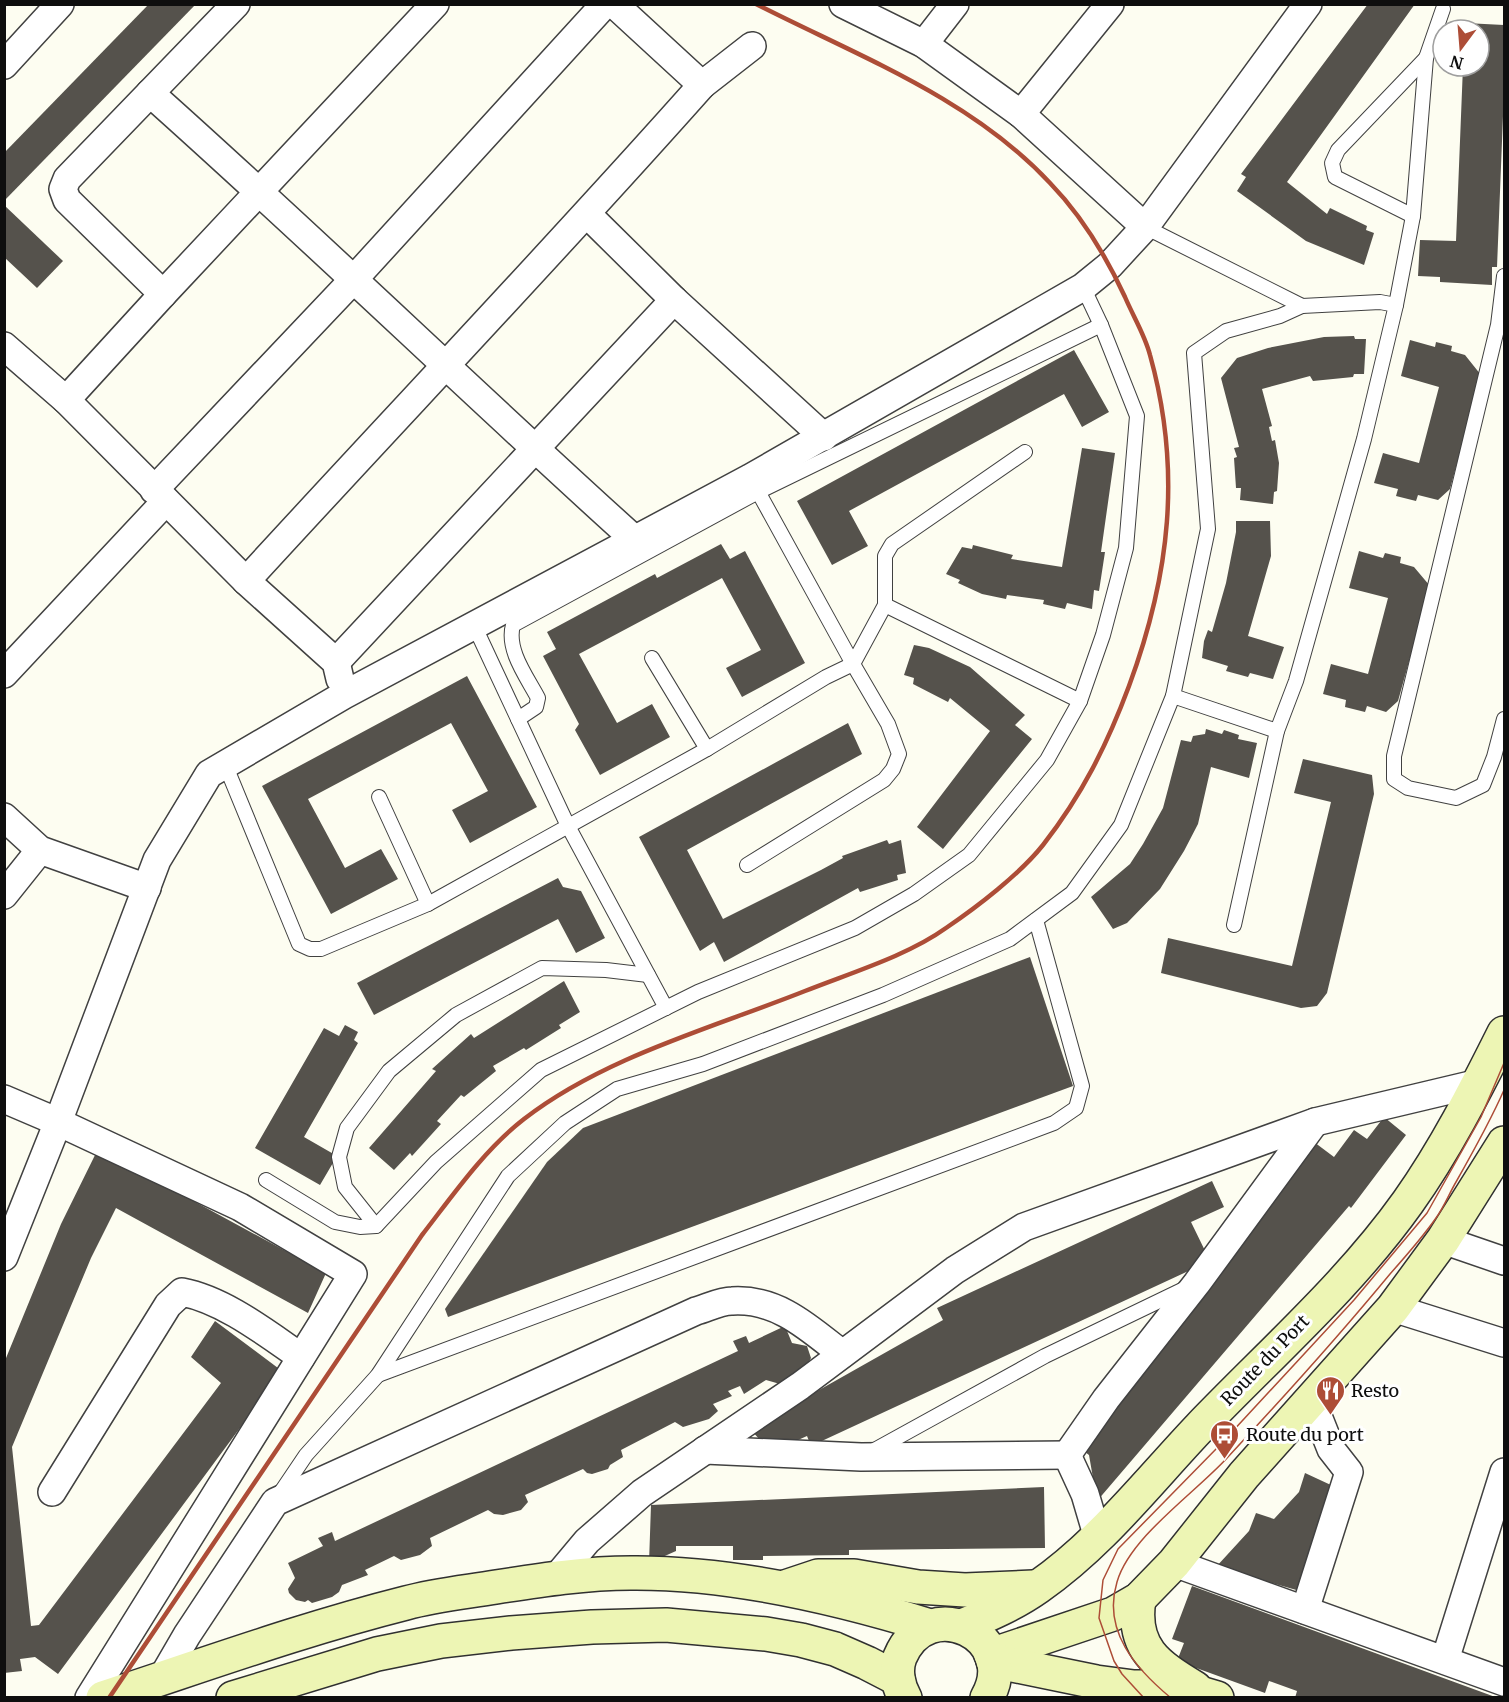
<svg xmlns="http://www.w3.org/2000/svg" width="1509" height="1702" viewBox="0 0 1509 1702" font-family="Merriweather,serif">
<style>
.building{fill:#55524c}
.lines{fill:none;stroke-linecap:round;stroke-linejoin:round}
.lane-casing{stroke:#414141;stroke-width:16}
.street-casing{stroke:#414141;stroke-width:30}
.secondary-casing{stroke:#303030;stroke-width:36}
.lane{stroke:#fff;stroke-width:14}
.street{stroke:#fff;stroke-width:27}
.secondary{stroke:#edf5b4;stroke-width:33}
.tram{stroke:#ad4d37;stroke-width:1.5}
.rail{stroke:#ad4d37;stroke-width:4.5}
.labels{text-anchor:middle;dominant-baseline:central;stroke-width:6;stroke-linejoin:round;paint-order:stroke}
.street-label{font-size:18px;fill:#0e0e0e;stroke:#fff}
.poi-label{font-size:18px;fill:#0e0e0e;stroke:#fff;text-anchor:start}
</style>
<rect width="100%" height="100%" fill="#fdfdf1"/>
<g class="building">
<path d="M149,4H196L4,201V153Z"/>
<path d="M1368,4H1415L1287,182L1327,214L1330,208L1367,226L1366,230L1374,233L1364,265L1306,241L1237,191L1246,177L1241,174Z"/>
<path d="M1465,23L1504,25V91L1497,267H1492V285L1440,282V277L1418,276L1420,240L1456,241L1463,66H1479V30H1465Z"/>
<path d="M4,205L63,261L37,288L4,257Z"/>
<path d="M1354,336L1355,339H1366L1364,374H1354L1353,377L1313,381L1310,376L1262,389L1272,426L1269,427L1272,441L1275,440L1279,463L1277,491L1274,492L1273,504L1240,500L1241,488H1236L1234,458L1237,457L1234,448L1239,447L1221,378L1237,358L1268,348L1324,337Z"/>
<path d="M1410,340L1435,347L1436,342L1452,346L1451,351L1465,355L1481,375L1450,489L1438,500L1418,495L1416,501L1396,496L1398,489L1374,483L1383,453L1419,463L1439,387L1401,376Z"/>
<path d="M1074,350L1109,412L1082,427L1064,394L849,511L868,546L832,565L797,501Z"/>
<path d="M1082,448L1115,453L1101,552H1105L1099,591L1094,590L1092,609L1067,603L1065,609L1043,604L1044,600L1007,595L1006,599L982,594L958,583L960,580L946,574L962,547L972,549L973,545L1013,555L1011,559L1062,567Z"/>
<path d="M1236,521H1270L1271,556L1248,636L1284,647L1273,679L1250,673L1248,677L1226,671L1228,666L1202,658L1204,641L1208,630L1212,632L1226,583L1236,532Z"/>
<path d="M721,544L730,559L745,551L805,663L742,697L726,668L761,650L722,578L579,654L617,723L652,704L670,737L600,775L575,730L579,724L543,656L556,649L547,632L655,574L657,578Z"/>
<path d="M1359,551L1383,558L1385,553L1401,557L1400,563L1414,567L1430,586L1398,701L1386,712L1367,706L1365,712L1345,707L1346,700L1323,694L1331,664L1368,674L1388,598L1349,588Z"/>
<path d="M914,645L929,648L970,667L1025,715L1015,725L1032,739L943,849L917,827L990,731L950,698L948,702L913,684L914,678L904,675Z"/>
<path d="M467,676L537,807L470,843L452,810L488,791L451,723L308,799L345,868L381,849L398,879L331,914L262,786Z"/>
<path d="M848,723L862,754L687,850L723,919L821,870L843,858L842,856L887,840L889,844L901,840L906,873L897,875L898,880L860,892L858,888L724,962L714,942L700,951L639,837Z"/>
<path d="M1206,729L1222,734L1224,730L1239,735L1238,739L1257,743L1249,778L1211,767L1198,824L1184,851L1160,889L1127,923L1113,929L1091,897L1130,864L1143,844L1163,808L1181,740L1191,742L1193,736L1205,734Z"/>
<path d="M1303,759L1372,775L1374,794L1327,993L1317,1006L1301,1008L1161,973L1168,938L1292,966L1331,802L1294,793Z"/>
<path d="M558,878L563,887L581,891L605,938L576,953L558,919L374,1015L357,983Z"/>
<path d="M1030,957L1073,1086L448,1317L445,1309L547,1162L583,1128Z"/>
<path d="M564,981L580,1012L559,1025L561,1028L526,1050L524,1048L493,1066L496,1071L464,1097L461,1095L437,1121L441,1124L412,1156L410,1153L394,1170L369,1148L436,1071L432,1069L471,1034L474,1038Z"/>
<path d="M345,1025L358,1032L354,1040L358,1043L304,1137L337,1156L320,1185L255,1148L324,1028L339,1036Z"/>
<path d="M1384,1117L1406,1135L1351,1208L1349,1206L1097,1501L1089,1455L1077,1446L1310,1139L1334,1157L1354,1130L1367,1139Z"/>
<path d="M98,1149L326,1273L308,1313L116,1208L91,1258L12,1447L31,1626L39,1625L221,1383L191,1357L215,1321L282,1371L58,1674L35,1657L20,1659L22,1671L4,1673V1363L61,1224Z"/>
<path d="M1212,1181L1224,1207L1191,1222L1210,1261L811,1446L807,1436L771,1452L750,1429L943,1320L937,1308Z"/>
<path d="M785,1326L792,1343L807,1346L811,1358L807,1365L780,1384L766,1380L744,1394L740,1386L728,1391L732,1396L713,1404L718,1411L709,1419L683,1427L675,1422L621,1450L623,1457L610,1465L608,1469L592,1474L587,1473L583,1469L525,1495L528,1502L521,1510L503,1515L494,1514L488,1510L430,1538L432,1546L420,1555L401,1560L394,1556L365,1570L368,1575L342,1585L339,1592L332,1597L312,1603L308,1600L305,1602L296,1600L289,1593L288,1589L295,1578L288,1563L323,1546L318,1538L332,1532L335,1541L738,1351L733,1341L746,1336L749,1343Z"/>
<path d="M1305,1473L1333,1486L1300,1591L1216,1567L1249,1531L1256,1513L1274,1519L1299,1492Z"/>
<path d="M1044,1487L1045,1548L849,1550V1555L763,1556V1560H733V1546H676V1551L649,1563L651,1505Z"/>
<path d="M1192,1586L1498,1698H1295L1297,1691L1269,1681L1265,1693L1177,1661L1184,1643L1172,1639Z"/>
</g>
<g class="lines">
<defs>
<g id="lane">
<path d="M1413,216L1335,177L1332,163L1338,150L1426,58"/>
<path d="M1145,227L1302,306L1380,302L1396,305"/>
<path d="M1504,276L1498,325L1394,756V779L1408,788L1456,798L1483,785L1494,757L1504,719"/>
<path d="M885,605L1080,701"/>
<path d="M474,625L568,826L666,1008"/>
<path d="M652,658L707,749"/>
<path d="M1173,696L1277,731"/>
<path d="M518,719L536,707L538,698C527,677 506,650 513,625L758,492L1101,325"/>
<path d="M225,764L299,944L310,949H321L428,904L707,749L826,677L853,664L885,605V556L892,544L1025,452"/>
<path d="M379,797L428,904"/>
<path d="M747,865L884,780L893,769L899,754L888,724L853,664L755,486"/>
<path d="M1234,925L1277,731L1296,681L1364,439L1396,305L1413,216L1426,58L1443,9"/>
<path d="M266,1180L335,1222L360,1227L376,1226L436,1162L541,1070L698,992L855,928L914,894L969,855L1047,760L1080,701L1103,635L1126,548L1137,416L1101,325L1083,287"/>
<path d="M376,1226L345,1187L339,1157L347,1128L389,1071L456,1015L542,968L606,970L648,975"/>
<path d="M378,1375L1054,1123L1076,1108L1082,1086L1036,920"/>
<path d="M871,1452L1045,1356L1184,1289"/>
<path d="M279,1495L306,1455L378,1375L508,1176L565,1123L617,1089L703,1064L883,995L1010,939L1072,893L1121,825L1173,696L1208,529L1194,353L1226,331L1280,316L1302,306"/>
</g>
<g id="street">
<path d="M614,4L702,85L752,46"/>
<path d="M843,4L924,44L1021,114L1145,227"/>
<path d="M924,44L955,4"/>
<path d="M4,65L60,4"/>
<path d="M150,93C314,239 471,392 634,539"/>
<path d="M1021,114L1110,4"/>
<path d="M587,214L674,300L824,437"/>
<path d="M163,294L67,200L63,189L67,179L236,4"/>
<path d="M4,346L66,400L246,581L336,662L340,679"/>
<path d="M66,400L163,294L435,4"/>
<path d="M154,490L354,279L605,4"/>
<path d="M246,581C398,415 553,253 702,85"/>
<path d="M336,662L674,300"/>
<path d="M4,674L166,501"/>
<path d="M4,817L40,850L147,888"/>
<path d="M4,895L40,850"/>
<path d="M4,1099L58,1122L240,1207L353,1274L89,1698"/>
<path d="M1443,1240L1504,1261"/>
<path d="M4,1257L58,1122L157,860L209,774L344,695L750,478L1083,287L1110,265L1145,227L1308,4"/>
<path d="M1393,1308L1504,1343"/>
<path d="M705,1450L861,1457L1067,1455"/>
<path d="M1067,1455L1106,1399L1197,1283L1315,1122"/>
<path d="M1067,1455L1085,1494L1098,1538"/>
<path d="M52,1492L168,1305L182,1292C224,1300 266,1333 301,1357"/>
<path d="M1174,1563L1504,1682"/>
<path d="M556,1578L587,1541L642,1493L800,1386L955,1270L1024,1227L1315,1122L1479,1083"/>
<path d="M1305,1610L1349,1472L1331,1449L1312,1401"/>
<path d="M1445,1660L1504,1472"/>
<path d="M162,1678L187,1635L275,1502L696,1311C707,1308 720,1301 732,1301C777,1298 809,1328 842,1354"/>
</g>
<g id="secondary">
<path d="M785,1587L818,1576H854L918,1587L965,1590L1033,1587"/>
<path d="M1139,1599C1131,1648 1157,1665 1195,1688"/>
<path d="M962,1626C988,1615 1014,1604 1038,1587C1100,1544 1147,1483 1199,1428C1269,1355 1349,1285 1408,1202C1445,1150 1475,1091 1504,1033"/>
<path d="M991,1655L1113,1614L1139,1599L1174,1563L1244,1475L1393,1308L1443,1240L1504,1143"/>
<path d="M993,1661L1096,1682L1134,1687H1180L1217,1698"/>
<path d="M103,1698C204,1665 303,1629 406,1603C435,1595 466,1592 496,1587C541,1580 586,1573 631,1573C731,1572 836,1597 930,1626"/>
<path d="M233,1698L377,1654L441,1641L511,1633L592,1627L666,1625L766,1634L801,1640L835,1649L867,1663L898,1679"/>
<path d="M905,1698C898,1686 895,1670 900,1657C928,1590 1022,1637 987,1698"/>
</g>
</defs>
<use href="#lane" class="lane-casing"/>
<use href="#street" class="street-casing"/>
<use href="#secondary" class="secondary-casing"/>
<use href="#lane" class="lane"/>
<use href="#street" class="street"/>
<use href="#secondary" class="secondary"/>
<g class="tram">
<path d="M1144,1698L1122,1674L1114,1661L1099,1618L1103,1580L1118,1549L1218,1447L1354,1300L1427,1213L1481,1117L1504,1063"/>
<path d="M1171,1698C1136,1669 1102,1631 1117,1582C1130,1537 1195,1493 1227,1458C1283,1398 1338,1337 1390,1274C1406,1256 1422,1238 1436,1218C1444,1207 1449,1194 1456,1182C1473,1152 1490,1122 1504,1090"/>
</g>
<path class="rail" d="M109,1698L422,1235C453,1195 484,1150 524,1119C604,1057 712,1028 805,991C850,973 907,956 946,928C977,907 1020,874 1043,845C1082,795 1107,745 1129,686C1170,575 1182,470 1150,355C1145,335 1133,316 1125,297C1106,256 1082,216 1050,183C971,98 858,56 756,4"/>
</g>
<defs>
<symbol id="restaurant-pin" viewBox="-11 -11 22 30"><path d="M0 17L-7.5 6A9.5 9.5 0 1 1 7.5 6Z" fill="#ad4d37" stroke="#fff"/><path d="M-5-6h1v4h1v-4h1v4h1v-4h1v5L-1.5 .5V6h-2V.5L-5-1ZM5-6V6H3V1.5H1.5Q1.5-4 5-6Z" fill="#fff"/></symbol>
<symbol id="bus-pin" viewBox="-11 -11 22 30"><path d="M0 17L-7.5 6A9.5 9.5 0 1 1 7.5 6Z" fill="#ad4d37" stroke="#fff"/><path d="M-5-6H5V4H4V6H2V4H-2V6H-4V4H-5ZM-3.5-4V0h7V-4ZM-3.5 1.2v1.5H-2V1.2ZM2 1.2v1.5H3.5V1.2Z" fill="#fff"/></symbol>
</defs>
<g fill-rule="evenodd">
<use href="#restaurant-pin" x="1314" y="1374" width="33" height="45"/>
<use href="#bus-pin" x="1208" y="1418" width="33" height="45"/>
</g>
<g class="labels">
<g class="street-label">
<text transform="translate(1265 1360) rotate(-46)">Route du Port</text>
</g>
<g class="poi-label">
<text x="1351" y="1390">Resto</text>
<text x="1246" y="1434">Route du port</text>
</g>
</g>
<rect width="1509" height="1702" fill="none" stroke="#0e0e0e" stroke-width="12"/>
<g transform="translate(1461 48) rotate(196)"><circle r="28" fill="#ffffff" stroke="#9f9f9f" stroke-width="1.5"/>
<path d="M0-4.5L10 22L0 15L-10 22Z" fill="#ad4d37"/>
<text y="-9" font-size="16" font-weight="bold" text-anchor="middle" fill="#0e0e0e">N</text>
</g>
</svg>
